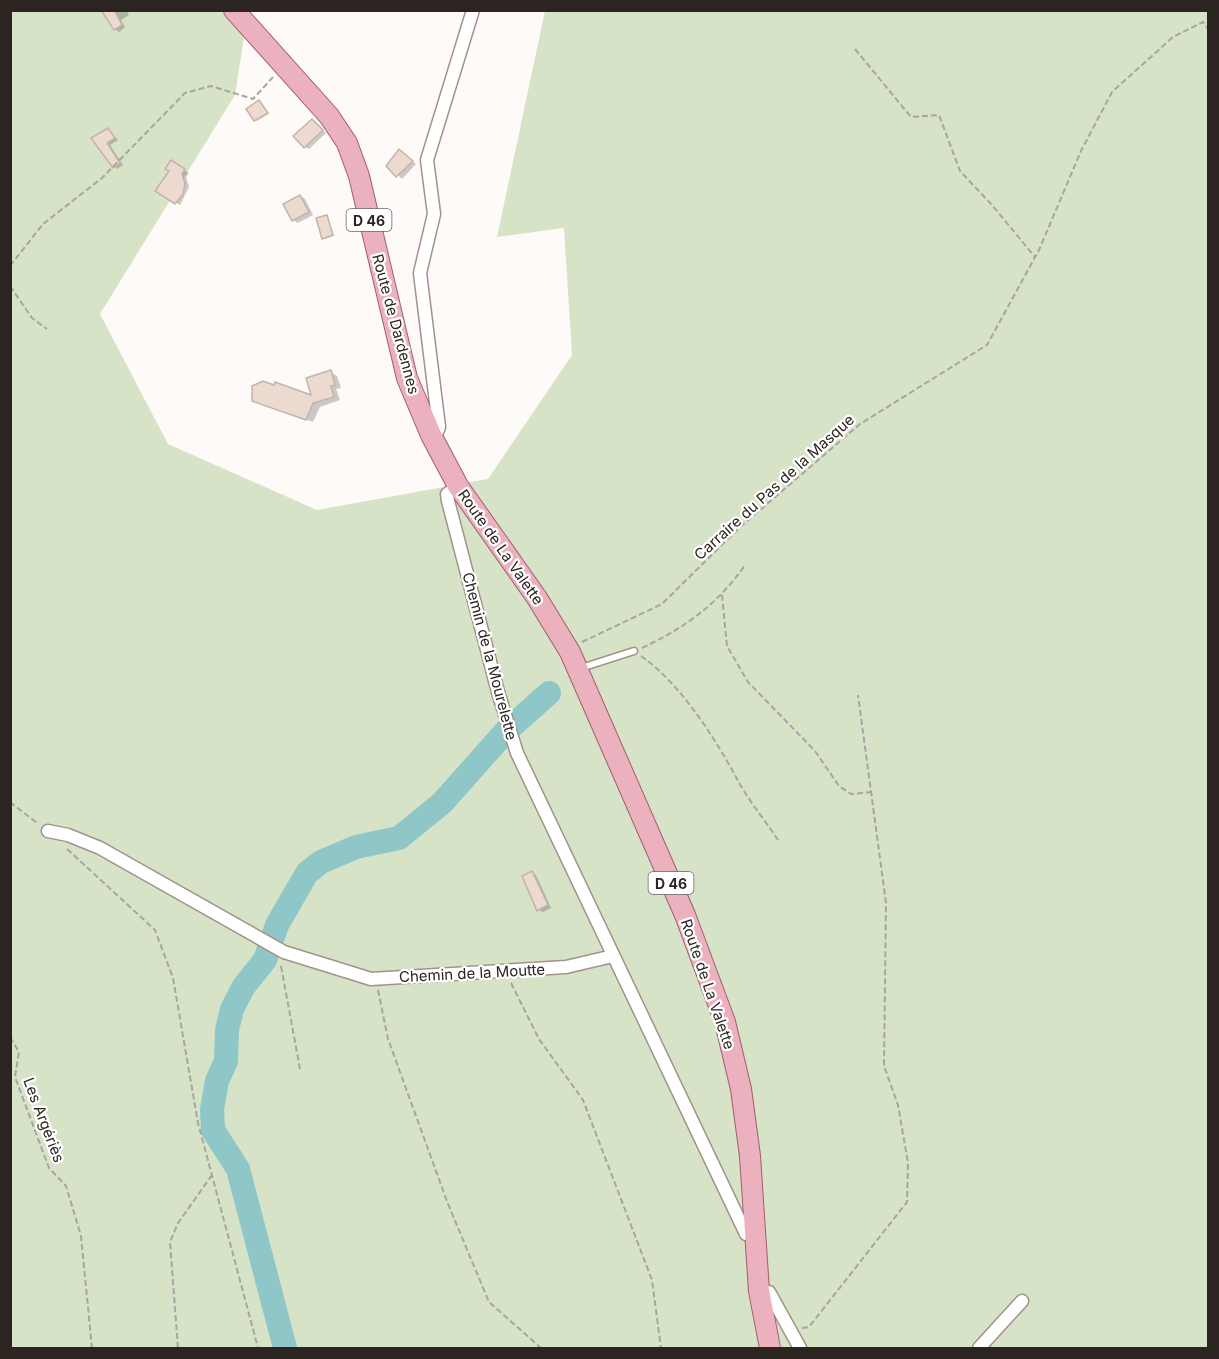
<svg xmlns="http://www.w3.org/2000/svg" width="1219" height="1359" viewBox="0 0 1219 1359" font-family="Inter,sans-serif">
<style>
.green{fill:#d7e3c7}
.shadow{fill:#0003}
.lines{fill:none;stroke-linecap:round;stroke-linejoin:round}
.river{stroke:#8fc6c8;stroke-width:24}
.building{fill:#ecdad0;stroke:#c5b3aa;stroke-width:1.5}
.service-casing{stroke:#a3928a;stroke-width:9}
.minor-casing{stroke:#a3928a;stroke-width:15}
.primary-casing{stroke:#a05e6c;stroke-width:22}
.path{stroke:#a9a4a2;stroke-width:2;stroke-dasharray:6 3;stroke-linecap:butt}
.service{stroke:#fff;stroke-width:6}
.minor{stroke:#fff;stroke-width:12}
.primary{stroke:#ecb1bf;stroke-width:20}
.labels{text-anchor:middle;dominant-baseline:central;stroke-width:4.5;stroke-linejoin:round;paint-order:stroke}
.shield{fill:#fff;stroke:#6b6664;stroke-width:1.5}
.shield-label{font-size:14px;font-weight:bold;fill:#2b2421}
.street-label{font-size:15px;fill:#2b2421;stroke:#fff}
</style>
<rect width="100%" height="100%" fill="#fefaf8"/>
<path class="green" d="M10,11H248L235,95L100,314L168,444L317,510L488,479L572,355L564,228L497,237L545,11H1208V1348H11Z"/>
<g class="shadow">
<path d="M100,10H126L129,15L121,20L125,27L119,32L115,29Z"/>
<path d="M261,103L268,114L257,121L255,120Z"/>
<path d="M313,121L326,133L309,149L305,147Z"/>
<path d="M108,129L118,140L110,145L123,165L117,169L93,139Z"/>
<path d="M400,150L416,164L402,179L388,166Z"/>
<path d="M172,162L189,173L186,177L189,187L180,205L157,191L171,171Z"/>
<path d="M300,196L305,199L313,215L298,223L293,220Z"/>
<path d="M327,217L334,236L325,239L323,238Z"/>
<path d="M331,372L337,376L341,388L336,389L340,400L320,407L313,422L253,401L275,387L313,397Z"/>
<path d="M532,873L536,875L551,908L543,912L539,910Z"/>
</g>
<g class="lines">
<g class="river">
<path d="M512,726L549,693"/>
<path d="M285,1348L238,1169L213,1130L212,1109L217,1081L226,1061L227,1030L232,1009L244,986L265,960L277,925L307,873L321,862L356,847L399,838L442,803L507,730"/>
</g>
</g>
<g class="building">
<path d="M101,10H114L122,25L114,30Z"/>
<path d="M259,100L268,113L254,121L246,109Z"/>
<path d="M312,119L323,130L304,148L293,136Z"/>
<path d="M108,128L115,138L107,143L120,163L113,168L91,138Z"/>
<path d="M399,149L413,161L396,177L386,166Z"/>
<path d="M171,160L185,169L182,174L185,184L183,194L175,204L155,191L169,171L165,169Z"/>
<path d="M300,195L309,212L292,221L283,204Z"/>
<path d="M327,215L333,235L322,239L316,218Z"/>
<path d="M331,370L335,385L331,386L334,397L313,403L306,420L252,401V386L263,381L274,385L275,382L311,395L306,378Z"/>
<path d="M532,871L548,905L537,911L522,876Z"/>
</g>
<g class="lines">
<defs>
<path id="service" d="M581,668L634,651"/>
<g id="minor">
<path d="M431,435L437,432L439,427L420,273L434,214L427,160L473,10"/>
<path d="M458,486L447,494L448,501L498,692L517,753L746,1234H755"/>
<path d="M48,831L68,835L100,848L284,952L371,979L566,967L613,956"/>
<path d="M759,1291L769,1292L800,1348"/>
<path d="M979,1348L1022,1301"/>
</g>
<path id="primary" d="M234,10L329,116L347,143L359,176L407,378L431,435L458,486L537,598L570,652L685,915L725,1022L741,1089L750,1156L759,1291L770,1348"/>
</defs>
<use href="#service" class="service-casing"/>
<use href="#minor" class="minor-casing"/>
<use href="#primary" class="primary-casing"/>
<g class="path">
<path d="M855,49L911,117L939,115L960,171L992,205L1035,257"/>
<path d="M10,266L43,224L102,178L185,93L211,86L253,99L273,77"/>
<path d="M10,286L32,318L47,329"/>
<path d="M722,595L727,646L748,682L815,751L839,786L851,794L871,792"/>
<path d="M582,642L662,604L738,529L860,424L987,345L1039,250L1081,151L1112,92L1173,37L1203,22L1208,29"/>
<path d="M642,648C686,627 718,604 745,565"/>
<path d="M641,656C680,683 715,738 737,779C748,800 765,820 778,840"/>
<path d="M10,802L37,823"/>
<path d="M67,849L155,930L173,978L198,1123L258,1348"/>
<path d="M281,966L300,1069"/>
<path d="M511,983L539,1039L583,1100L652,1280L661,1348"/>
<path d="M378,990L388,1039L448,1204L489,1302L541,1348"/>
<path d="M10,1037L19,1052L15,1077L49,1168L66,1186L81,1236L92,1348"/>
<path d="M802,1328L809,1327L907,1202L908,1163L898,1105L884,1066L886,903L858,695"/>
<path d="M178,1348L170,1242L178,1223L212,1175"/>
</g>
<use href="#service" class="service"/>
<use href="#minor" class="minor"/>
<use href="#primary" class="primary"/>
</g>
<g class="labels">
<g class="shield">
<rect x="346.5" y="209" width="45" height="22" rx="4.5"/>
<rect x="648.5" y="872" width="45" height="22" rx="4.5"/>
</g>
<g class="shield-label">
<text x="369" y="220">D 46</text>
<text x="671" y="883">D 46</text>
</g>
<g class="street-label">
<text transform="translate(396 324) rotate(75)">Route de Dardennes</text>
<text transform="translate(774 487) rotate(-42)">Carraire du Pas de la Masque</text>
<text transform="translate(501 547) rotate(55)">Route de La Valette</text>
<text transform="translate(490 656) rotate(75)">Chemin de la Mourelette</text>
<text transform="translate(472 973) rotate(-3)">Chemin de la Moutte</text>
<text transform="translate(708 984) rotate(71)">Route de La Valette</text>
<text transform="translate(44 1120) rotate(69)">Les Argériès</text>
</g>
</g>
<rect width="1219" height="1359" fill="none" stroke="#2b2421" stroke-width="24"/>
</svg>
